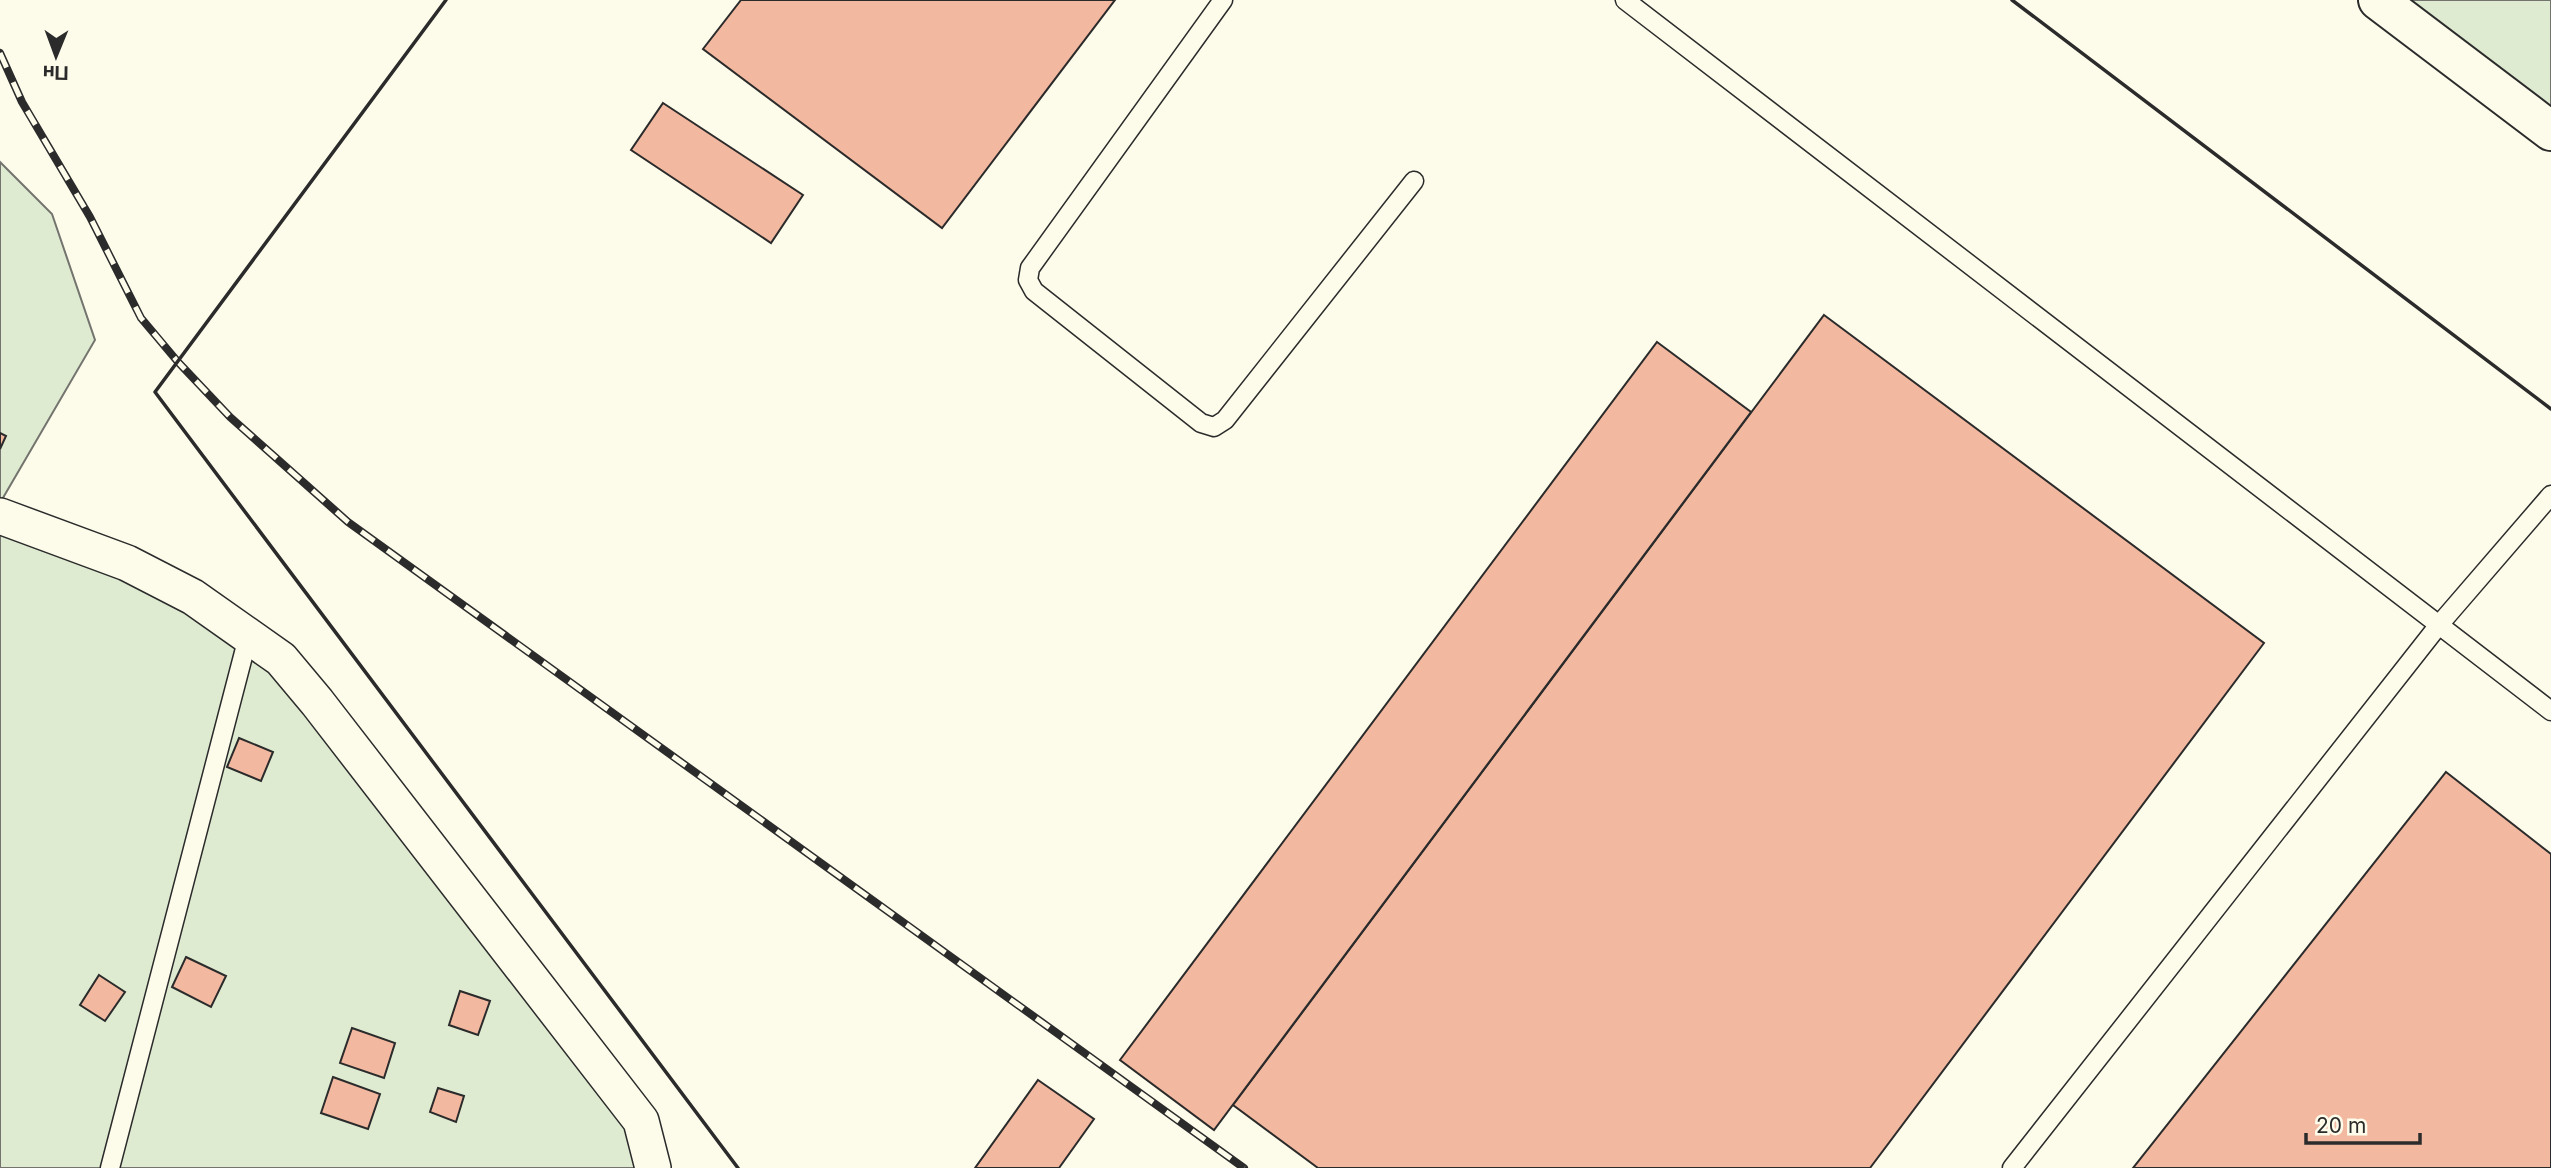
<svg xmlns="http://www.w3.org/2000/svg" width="2551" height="1168" viewBox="0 0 2551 1168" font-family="Inter,sans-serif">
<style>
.green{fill:#deebd1;stroke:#74746e;stroke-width:2}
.building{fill:#f2b8a0;stroke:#2b2b2b;stroke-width:2}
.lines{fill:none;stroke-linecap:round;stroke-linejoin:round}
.lane-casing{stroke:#2b2b2b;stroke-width:21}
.street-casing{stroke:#2b2b2b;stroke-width:38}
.secondary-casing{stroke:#2b2b2b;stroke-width:42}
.lane{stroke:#fdfbea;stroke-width:18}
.street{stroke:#fdfbea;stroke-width:35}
.secondary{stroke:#fdfbea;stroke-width:38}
.rail-casing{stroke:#2b2b2b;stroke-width:8}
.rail{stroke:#fdfbea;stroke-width:5;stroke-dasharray:16;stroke-linecap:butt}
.wall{stroke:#2b2b2b;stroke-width:3.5}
</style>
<rect width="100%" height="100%" fill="#fdfbea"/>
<g class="green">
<path d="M2378,0H2551V131Z"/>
<path d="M0,162L52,214L95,340L0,503Z"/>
<path d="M0,516L248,637L641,1121L653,1168H0Z"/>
</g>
<g class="building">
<path d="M741,0H1115L942,228L703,49Z"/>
<path d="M663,103L803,195L771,243L631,150Z"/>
<path d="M1824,315L2264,643L1870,1168H1318L1233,1105Z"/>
<path d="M1657,342L1751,412L1214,1130L1120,1060Z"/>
<path d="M0,433L6,436L0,449Z"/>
<path d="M239,738L273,752L261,781L227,767Z"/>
<path d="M2446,772L2551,854V1168H2133Z"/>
<path d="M186,957L226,976L211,1007L172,987Z"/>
<path d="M99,975L125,992L105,1021L80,1005Z"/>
<path d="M460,991L490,1001L478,1035L449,1025Z"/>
<path d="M352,1028L395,1043L384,1078L340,1063Z"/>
<path d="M333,1077L380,1094L368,1129L321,1113Z"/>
<path d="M1038,1080L1094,1119L1059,1168H975Z"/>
<path d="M438,1088L464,1096L456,1122L430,1112Z"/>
</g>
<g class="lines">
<defs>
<g id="lane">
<path d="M1223,0L1030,268L1028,280L1034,291L1201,423L1214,427L1225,420L1414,181"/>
<path d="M1625,0L2551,711"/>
<path d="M110,1168L248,637"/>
<path d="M2012,1168L2438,626L2551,495"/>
</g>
<path id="street" d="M0,516L127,563L193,597L281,659L317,702L641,1121L653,1168"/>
<path id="secondary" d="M2378,0L2551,131"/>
</defs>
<use href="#lane" class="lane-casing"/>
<use href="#street" class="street-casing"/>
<use href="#secondary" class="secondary-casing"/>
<use href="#lane" class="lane"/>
<use href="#street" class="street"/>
<use href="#secondary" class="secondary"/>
<defs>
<path id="rail" d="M0,53L22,102L90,217L141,318L178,362L230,417L348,522L1244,1168"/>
</defs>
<use href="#rail" class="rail-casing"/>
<use href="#rail" class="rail"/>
<g class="wall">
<path d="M446,0L155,392L738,1168"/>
<path d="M2012,0L2551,409"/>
</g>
</g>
<g transform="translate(56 56) rotate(181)" stroke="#fdfbea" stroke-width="5" paint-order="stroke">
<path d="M0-5L12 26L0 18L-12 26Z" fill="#2b2b2b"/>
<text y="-10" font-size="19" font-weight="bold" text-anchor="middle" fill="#2b2b2b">Пн</text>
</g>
<path d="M2306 1133v10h114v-10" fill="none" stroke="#2b2b2b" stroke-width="3.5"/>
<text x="2316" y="1133" font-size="21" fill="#2b2b2b" stroke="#fdfbea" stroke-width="5" paint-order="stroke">20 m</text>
</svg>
